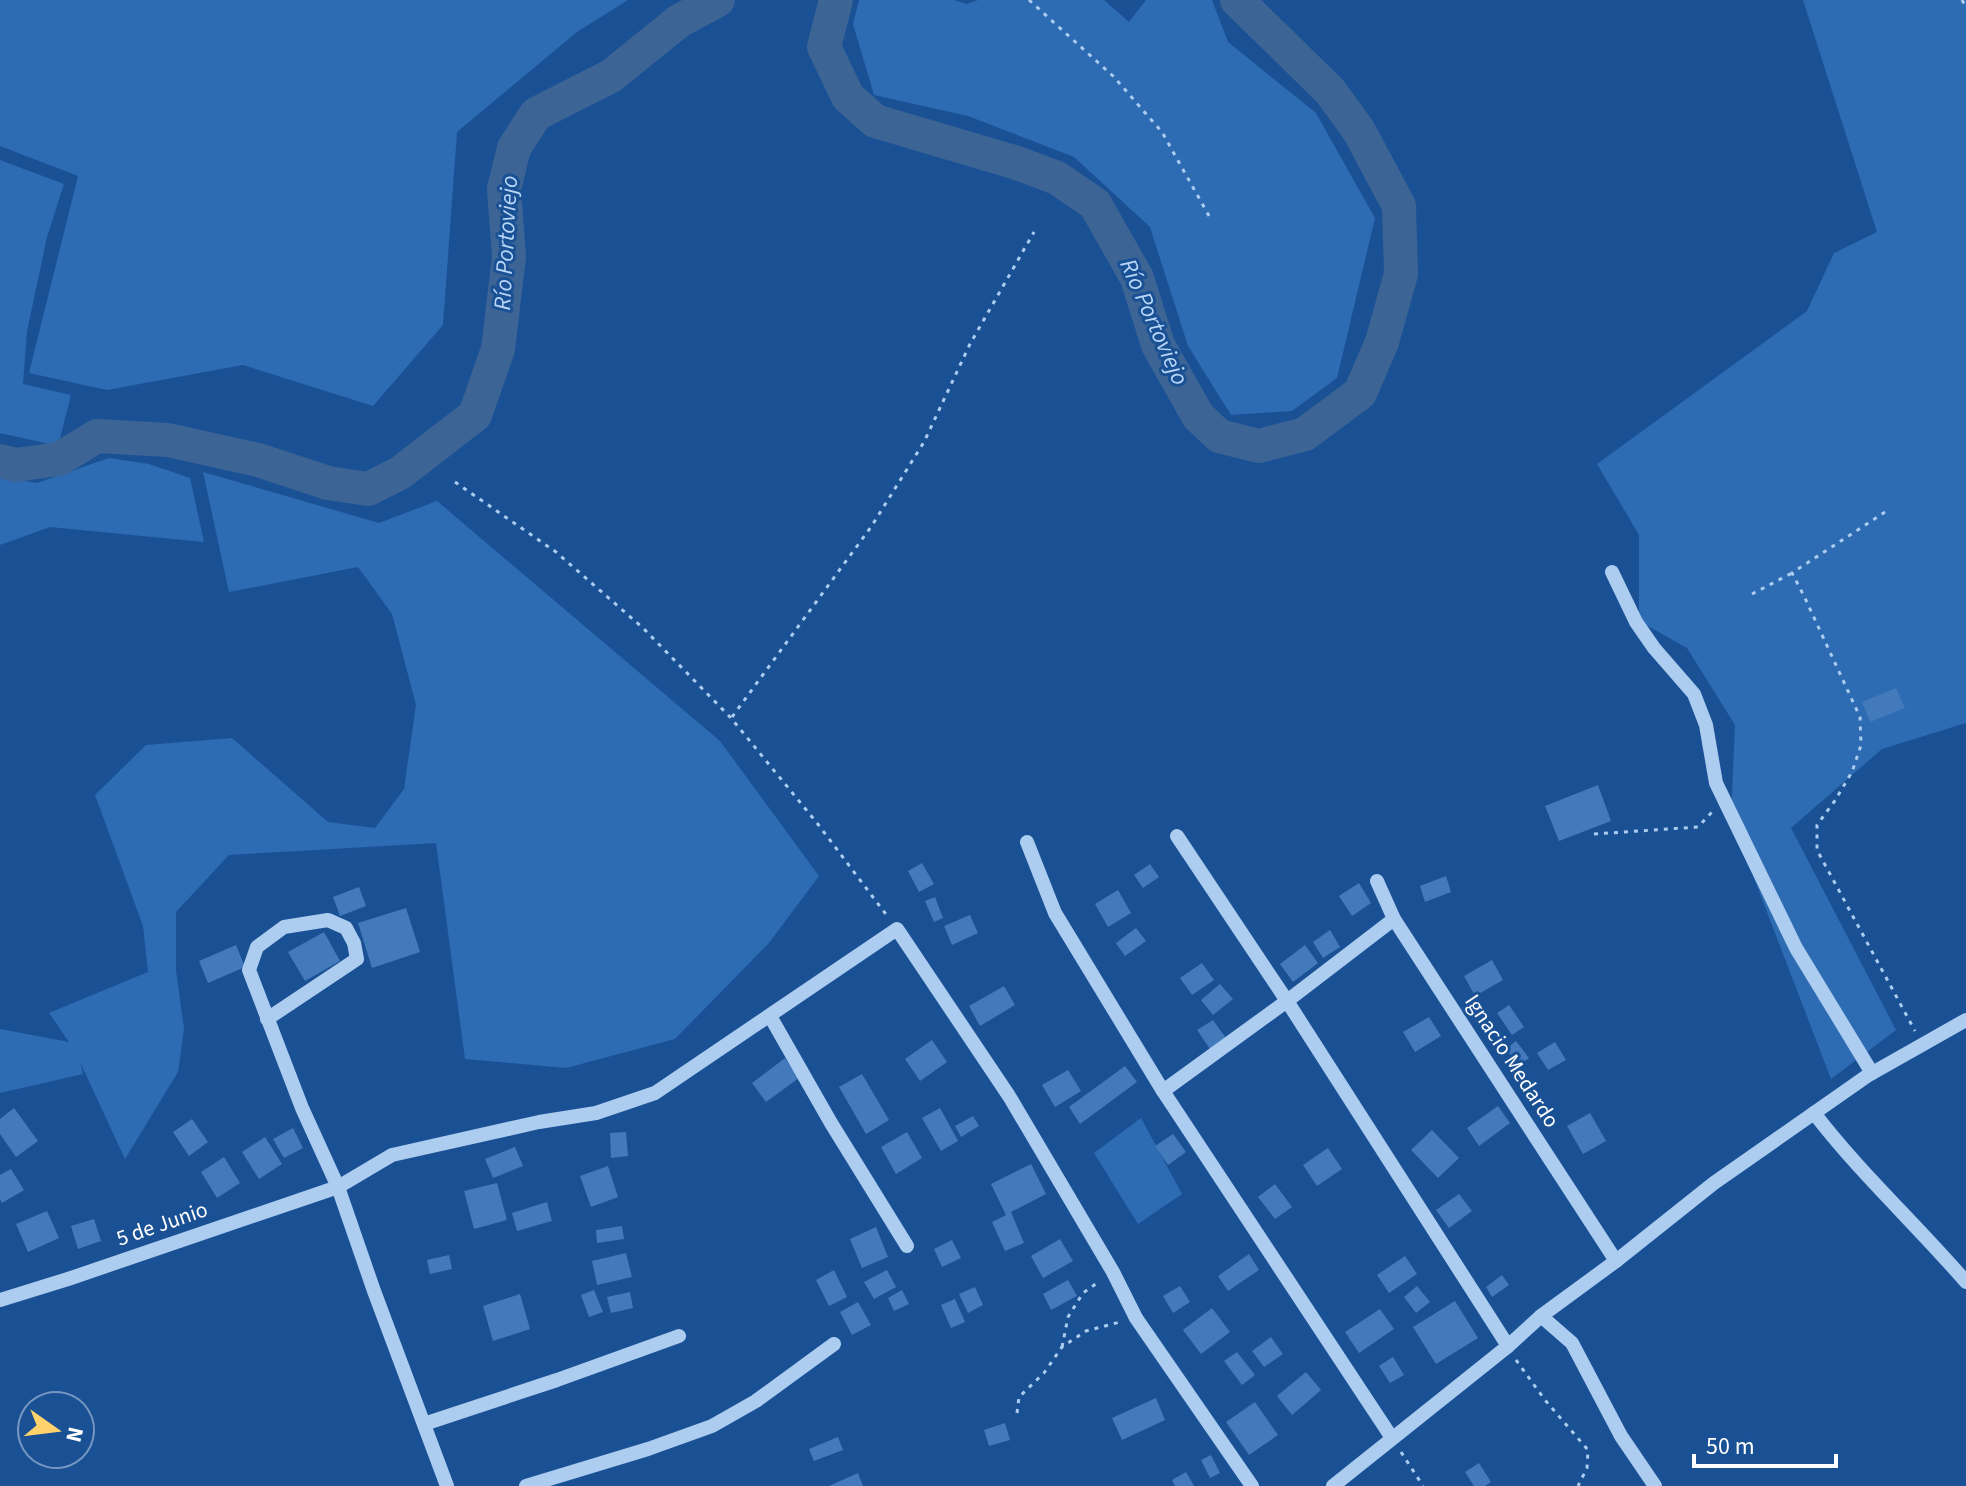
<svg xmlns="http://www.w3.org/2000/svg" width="1966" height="1486" viewBox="0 0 1966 1486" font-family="'Source Sans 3',sans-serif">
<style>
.green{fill:#2d6bb3}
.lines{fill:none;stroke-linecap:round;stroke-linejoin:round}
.river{stroke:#3c6495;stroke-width:34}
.building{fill:#437abc}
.path{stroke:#acccf0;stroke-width:3;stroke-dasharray:4 6;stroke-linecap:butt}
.minor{stroke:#acccf0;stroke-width:14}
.labels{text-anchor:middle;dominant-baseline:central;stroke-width:6;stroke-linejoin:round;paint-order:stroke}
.street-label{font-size:22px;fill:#fff;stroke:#1a5195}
.water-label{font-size:24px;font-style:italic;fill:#b8d6f7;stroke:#1a5195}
</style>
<rect width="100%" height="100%" fill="#1a5195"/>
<g class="green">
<path d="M0,0H628L577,32L457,132L443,325L373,406L243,365L107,390L29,373L78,176L0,146Z"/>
<path d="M859,0H954L967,4L978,0H1104L1129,22L1146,0H1212L1228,42L1316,113L1375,218L1337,378L1292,411L1231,415L1188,346L1150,227L1074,157L968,116L874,95L853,24Z"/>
<path d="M1803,0H1966V723L1882,749L1791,828L1896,1030L1831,1079L1731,818L1735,725L1687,648L1639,621V535L1597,464L1807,311L1834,253L1877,232Z"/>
<path d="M0,160L64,184L47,237L27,331L23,384L71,395L58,446L0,433Z"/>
<path d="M109,458L149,464L190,478L204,542L50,527L0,545V477L37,483Z"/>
<path d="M203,472L379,523L437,501L720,741L819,876L769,943L675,1039L566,1068L465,1059L436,843L229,855L176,912V970L184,1029L178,1072L125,1159L80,1062L83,1074L0,1093V1029L69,1042L49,1013L148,972L143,926L95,795L146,745L232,738L328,822L375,828L404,789L416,705L392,614L358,567L229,592Z"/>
<path d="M1141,1118L1182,1194L1138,1224L1094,1153Z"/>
</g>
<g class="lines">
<g class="river">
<path d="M836,0L824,47L848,97L875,121L1017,163L1057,178L1095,204L1137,278L1158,345L1198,416L1219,436L1259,446L1305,434L1360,393L1382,342L1401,274L1399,206L1359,131L1330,91L1237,0"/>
<path d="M0,461L16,465L59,459L97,436L168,440L258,460L328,483L368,489L400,473L475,415L498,349L509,257L504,189L514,148L536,114L611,76L679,21L718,0"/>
</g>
</g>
<g class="building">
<path d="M1896,688L1905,708L1870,722L1862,702Z"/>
<path d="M1598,785L1611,821L1559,841L1545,806Z"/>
<path d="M922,863L934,884L919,892L908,871Z"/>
<path d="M1150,864L1159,877L1143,888L1134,875Z"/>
<path d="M1446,876L1451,892L1425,902L1420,886Z"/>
<path d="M1359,883L1371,903L1352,916L1339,896Z"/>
<path d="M359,887L366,906L340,916L333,897Z"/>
<path d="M1118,890L1131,913L1108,927L1095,904Z"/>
<path d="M935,897L943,918L934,922L925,901Z"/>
<path d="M406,908L420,952L372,968L358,923Z"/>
<path d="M970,915L978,933L952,945L944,926Z"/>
<path d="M1136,928L1146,941L1125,956L1116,943Z"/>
<path d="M1330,930L1340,947L1323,958L1313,942Z"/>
<path d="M324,932L340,961L305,981L288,952Z"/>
<path d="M236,945L245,967L208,983L199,961Z"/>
<path d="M1305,945L1318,963L1293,982L1280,964Z"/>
<path d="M1492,960L1503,980L1475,996L1464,976Z"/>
<path d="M1202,963L1214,980L1192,995L1180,978Z"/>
<path d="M1220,984L1233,999L1213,1015L1201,1000Z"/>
<path d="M1004,986L1015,1005L980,1026L969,1006Z"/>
<path d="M1509,1005L1524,1027L1512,1035L1497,1013Z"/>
<path d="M1429,1017L1441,1036L1415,1052L1403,1032Z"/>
<path d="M1213,1020L1228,1041L1212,1052L1197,1030Z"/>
<path d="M932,1040L947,1062L920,1081L905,1059Z"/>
<path d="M1516,1041L1529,1058L1518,1066L1506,1049Z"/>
<path d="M1555,1042L1566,1060L1548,1070L1537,1053Z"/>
<path d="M785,1058L799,1078L766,1102L752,1083Z"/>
<path d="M1125,1066L1137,1082L1080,1124L1069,1107Z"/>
<path d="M1068,1070L1081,1091L1055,1107L1042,1085Z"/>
<path d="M862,1074L889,1120L866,1134L839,1087Z"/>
<path d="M1498,1106L1510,1123L1479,1146L1467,1128Z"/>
<path d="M14,1108L38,1141L16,1157L0,1134V1119Z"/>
<path d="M940,1108L958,1141L941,1151L922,1118Z"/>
<path d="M1590,1113L1606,1141L1583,1154L1567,1126Z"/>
<path d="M973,1116L979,1126L961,1137L955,1126Z"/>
<path d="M192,1119L208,1142L189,1156L173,1132Z"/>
<path d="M293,1128L303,1148L284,1158L273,1139Z"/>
<path d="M1432,1130L1459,1158L1438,1178L1411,1150Z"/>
<path d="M626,1132L628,1156L611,1158L610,1133Z"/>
<path d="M907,1132L922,1158L896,1174L881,1147Z"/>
<path d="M1173,1134L1186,1152L1168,1165L1155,1146Z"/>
<path d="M265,1137L282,1164L259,1179L242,1152Z"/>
<path d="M515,1147L523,1166L493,1178L485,1159Z"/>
<path d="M1328,1148L1342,1169L1317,1186L1303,1165Z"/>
<path d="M224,1157L240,1183L217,1198L201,1172Z"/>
<path d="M1031,1164L1046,1194L1011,1212L1024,1243L1005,1251L992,1222L1006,1215L991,1184Z"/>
<path d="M608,1166L618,1197L591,1207L580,1176Z"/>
<path d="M11,1169L24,1190L2,1203L0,1199V1175Z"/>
<path d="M497,1183L507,1220L474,1229L464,1191Z"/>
<path d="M1275,1184L1292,1207L1275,1219L1258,1197Z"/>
<path d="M1459,1194L1472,1211L1449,1228L1436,1210Z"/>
<path d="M547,1202L552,1221L517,1231L512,1213Z"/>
<path d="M47,1211L59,1238L28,1252L16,1224Z"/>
<path d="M94,1219L101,1241L78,1249L71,1226Z"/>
<path d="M622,1226L624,1239L597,1243L596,1230Z"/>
<path d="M876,1227L888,1257L862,1268L850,1239Z"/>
<path d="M1060,1239L1073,1261L1043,1278L1031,1256Z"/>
<path d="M952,1240L961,1258L942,1267L934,1249Z"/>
<path d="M626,1253L632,1277L597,1285L592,1261Z"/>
<path d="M1249,1254L1259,1270L1228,1291L1218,1276Z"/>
<path d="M449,1255L452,1269L430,1274L427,1260Z"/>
<path d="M1405,1256L1417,1274L1389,1293L1377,1275Z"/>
<path d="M834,1270L847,1297L829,1306L816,1280Z"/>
<path d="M887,1270L896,1287L874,1299L864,1282Z"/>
<path d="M1502,1275L1509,1285L1492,1297L1486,1287Z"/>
<path d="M1068,1280L1077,1296L1051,1310L1043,1294Z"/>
<path d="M1180,1286L1190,1302L1173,1313L1163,1296Z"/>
<path d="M1417,1286L1430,1302L1416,1313L1404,1297Z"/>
<path d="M975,1287L983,1305L968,1313L959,1294Z"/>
<path d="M594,1290L603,1312L589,1317L581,1295Z"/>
<path d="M902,1290L909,1304L894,1311L888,1298Z"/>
<path d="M630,1292L633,1308L611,1313L607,1297Z"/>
<path d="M520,1294L530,1329L493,1341L483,1306Z"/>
<path d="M955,1299L965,1322L951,1328L941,1305Z"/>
<path d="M1455,1301L1478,1338L1436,1364L1413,1327Z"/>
<path d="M858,1302L871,1325L852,1335L840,1312Z"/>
<path d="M1212,1308L1230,1332L1201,1354L1183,1330Z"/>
<path d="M1380,1309L1394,1329L1359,1353L1345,1332Z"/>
<path d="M1271,1337L1283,1354L1264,1367L1252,1351Z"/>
<path d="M1237,1352L1255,1375L1242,1385L1224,1361Z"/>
<path d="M1393,1357L1404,1375L1390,1383L1379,1366Z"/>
<path d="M1306,1372L1321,1390L1292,1415L1277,1396Z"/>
<path d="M1156,1398L1165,1420L1122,1440L1112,1418Z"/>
<path d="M1255,1402L1278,1435L1249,1455L1226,1422Z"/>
<path d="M1005,1423L1010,1440L989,1446L984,1430Z"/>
<path d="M838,1437L843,1450L814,1461L809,1449Z"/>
<path d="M1211,1455L1220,1473L1210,1478L1201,1460Z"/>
<path d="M1479,1463L1491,1482L1485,1486H1474L1465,1472Z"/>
<path d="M1186,1472L1194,1486H1175L1172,1480Z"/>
<path d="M858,1473L863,1486H829Z"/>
</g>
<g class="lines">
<g class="path">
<path d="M1029,0L1113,76L1162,132L1209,216"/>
<path d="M1962,0L1966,7"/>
<path d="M455,482L556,552L643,628L731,718L817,823L888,917"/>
<path d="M1885,512L1792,573L1804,596L1860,717L1861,745L1852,772L1834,802L1817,825V850L1915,1031"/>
<path d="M1752,594L1792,573"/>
<path d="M732,717L871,527L924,442L970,344L1034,232"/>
<path d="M1594,834L1698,827L1712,812"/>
<path d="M1062,1347L1068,1317L1083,1293L1100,1281"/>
<path d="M1516,1360L1545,1400L1588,1450L1587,1468L1578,1486"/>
<path d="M1017,1413L1019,1397L1044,1373L1062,1347L1086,1331L1120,1322"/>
<path d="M1401,1452L1423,1486"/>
</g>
<g class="minor">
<path d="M1612,572L1636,622L1654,648L1694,694L1706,725L1716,783L1796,948L1872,1073"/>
<path d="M1177,836L1287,1001L1508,1346"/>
<path d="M1027,842L1055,913L1163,1091L1392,1438"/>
<path d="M1377,881L1394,919L1616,1261"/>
<path d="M770,1016L831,1123L907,1246"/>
<path d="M1163,1091L1287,1001L1394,919"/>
<path d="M1814,1113C1860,1173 1917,1225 1966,1282"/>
<path d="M0,1300L68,1279L338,1187L302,1108L249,970L257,947L284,927L328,920L346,928L354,943L357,959L267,1019"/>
<path d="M1541,1316L1572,1343L1621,1436L1655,1486"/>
<path d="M424,1424L557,1380L679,1336"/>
<path d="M447,1486L374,1291L338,1187L392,1155L539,1122L596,1113L655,1093L897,929L1009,1096L1113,1272L1136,1318L1252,1486"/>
<path d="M526,1486L648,1449L712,1426L756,1401L834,1344"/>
<path d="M1333,1486L1507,1347L1541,1316L1616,1261L1714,1183L1867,1076L1966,1020"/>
</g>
</g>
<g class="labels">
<g class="street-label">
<text transform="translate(1512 1061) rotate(57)">Ignacio Medardo</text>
<text transform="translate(162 1224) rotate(-19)">5 de Junio</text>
</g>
<g class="water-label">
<text transform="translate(506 243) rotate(-87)">Río Portoviejo</text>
<text transform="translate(1154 322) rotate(66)">Río Portoviejo</text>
</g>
</g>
<g transform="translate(56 1430) rotate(104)"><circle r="38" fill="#1a5195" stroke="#7697bf" stroke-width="2"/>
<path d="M0-6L14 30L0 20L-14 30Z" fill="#ffd26b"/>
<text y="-12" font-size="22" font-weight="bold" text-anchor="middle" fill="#ffffff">N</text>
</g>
<path d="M1694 1454v12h142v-12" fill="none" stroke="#ffffff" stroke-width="4"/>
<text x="1706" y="1454" font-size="24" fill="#ffffff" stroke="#1a5195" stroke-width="6" paint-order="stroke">50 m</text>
</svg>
